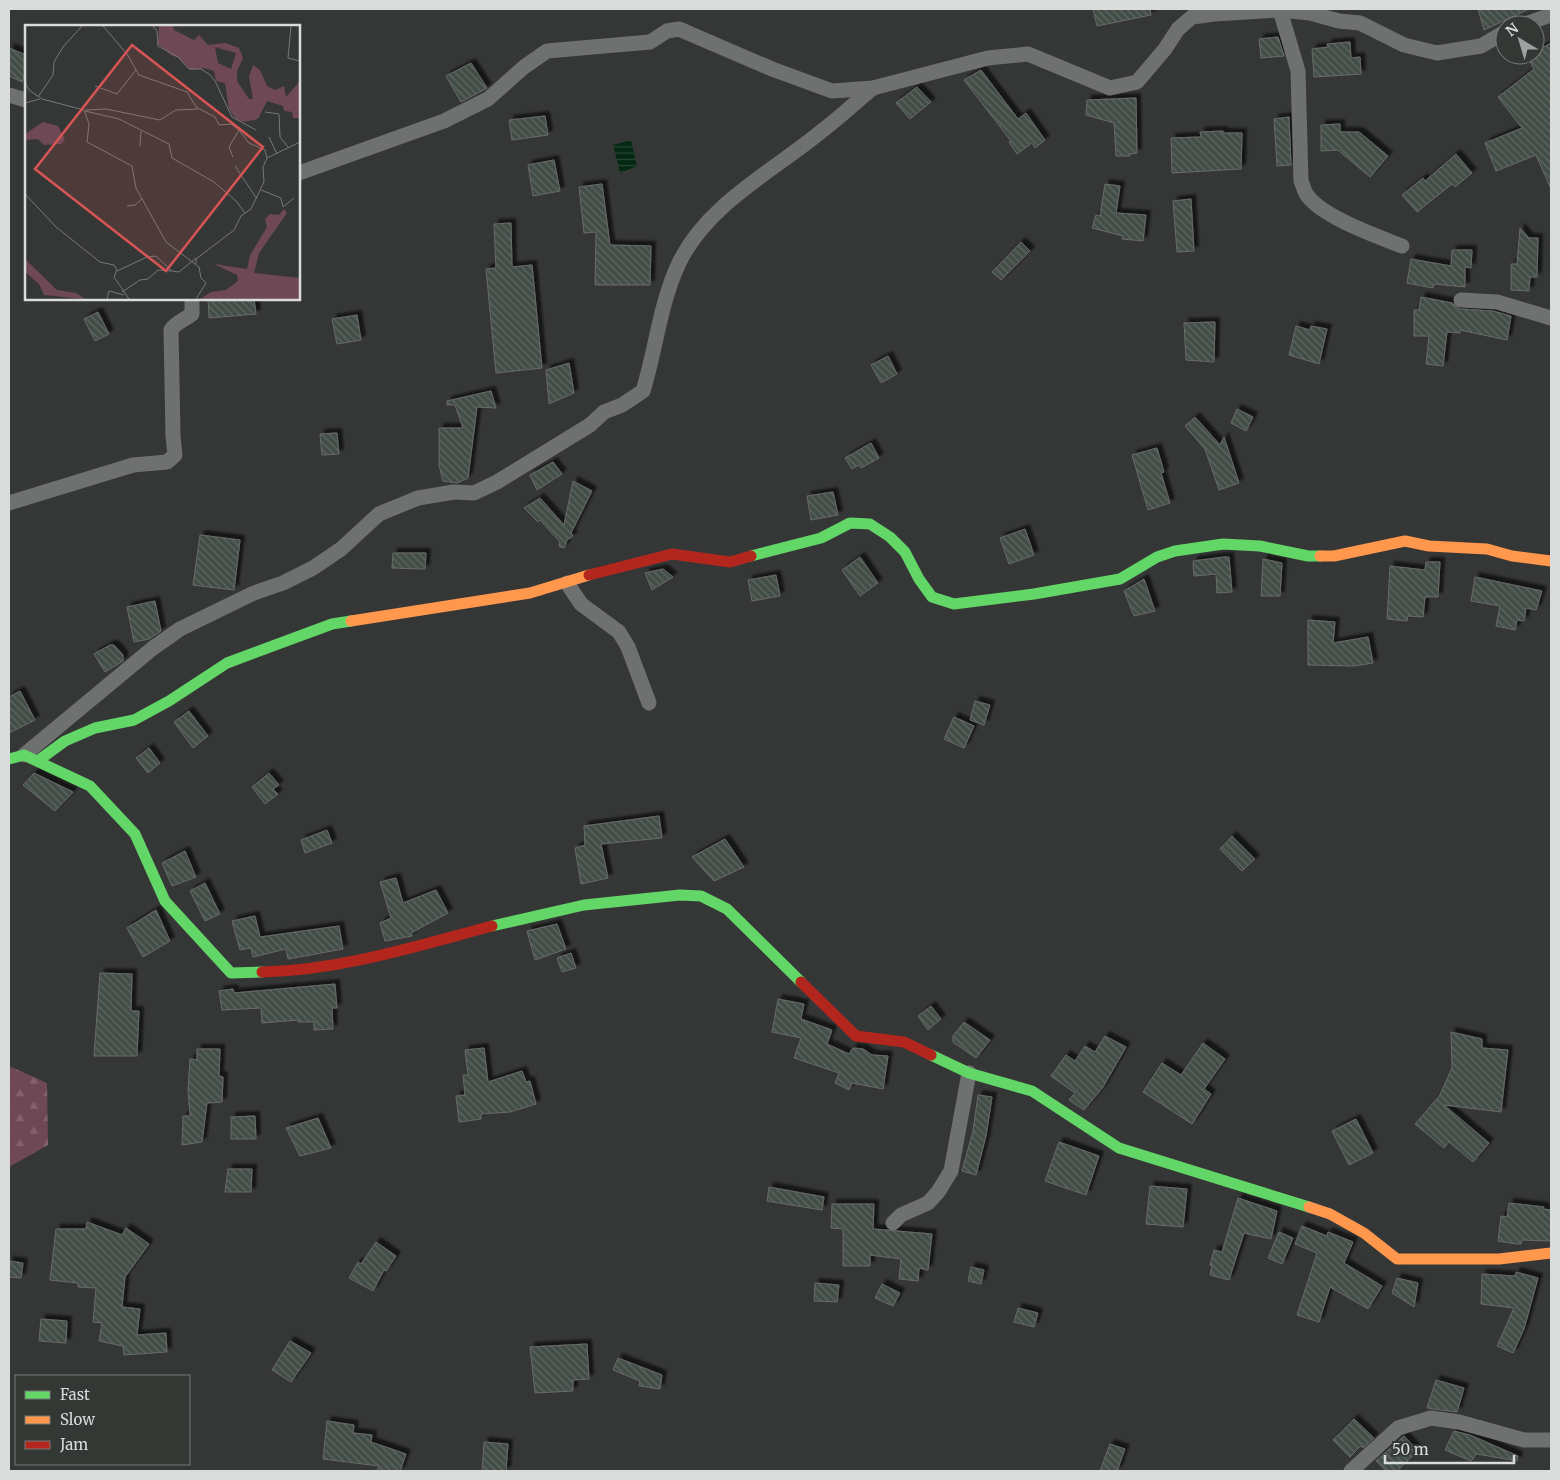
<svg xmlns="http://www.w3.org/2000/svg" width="1560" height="1480" viewBox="0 0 1560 1480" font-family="Merriweather,serif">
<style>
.forest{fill:url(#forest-firs)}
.water{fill:url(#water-rules)}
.building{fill:url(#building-back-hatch);stroke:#696a69;filter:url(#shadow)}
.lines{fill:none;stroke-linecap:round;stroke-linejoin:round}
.street{stroke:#6f7170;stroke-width:15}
.fast{stroke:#63d668;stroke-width:11}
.slow{stroke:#ff974d;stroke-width:11}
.jam{stroke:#b3261e;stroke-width:11}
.inset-road{fill:none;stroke:#777978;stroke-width:1}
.view{fill:#d75554;fill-opacity:0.15;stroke:#d75554;stroke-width:2.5}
.inset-edge{fill:none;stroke:#d9dcda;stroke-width:2.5}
</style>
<defs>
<pattern id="forest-firs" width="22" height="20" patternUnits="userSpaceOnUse" patternTransform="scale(1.25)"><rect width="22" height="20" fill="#6f4855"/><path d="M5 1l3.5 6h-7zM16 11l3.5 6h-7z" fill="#83626d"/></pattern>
<pattern id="water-rules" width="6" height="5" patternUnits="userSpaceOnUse" patternTransform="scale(1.25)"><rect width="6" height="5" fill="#052813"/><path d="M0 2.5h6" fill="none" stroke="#294735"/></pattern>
<pattern id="building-back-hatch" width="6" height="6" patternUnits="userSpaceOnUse" patternTransform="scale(1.25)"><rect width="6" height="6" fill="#434e47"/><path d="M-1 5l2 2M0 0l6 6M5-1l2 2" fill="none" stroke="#5e6761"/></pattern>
<filter id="shadow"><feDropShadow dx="4.5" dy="-4.5" stdDeviation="1" flood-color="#0009"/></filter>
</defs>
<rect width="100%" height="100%" fill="#353736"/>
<path class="forest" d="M9,1066L47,1083L48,1145L9,1167Z"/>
<path class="water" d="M631,140L637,166L620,173L613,145Z"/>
<g class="building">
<path d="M1093,9H1150L1151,15L1097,26Z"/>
<path d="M1478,9H1529L1484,30Z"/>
<path d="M1278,37L1284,56L1261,58L1259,39Z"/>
<path d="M1350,42L1351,58L1360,57L1361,74L1314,77L1312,49L1328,47L1327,44Z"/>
<path d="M1551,43V189L1536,155L1496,171L1485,143L1522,128L1498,97L1534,69L1527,56L1535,55V52Z"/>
<path d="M9,48L26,55V72L22,82L9,76Z"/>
<path d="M471,63L487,88L461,102L446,76Z"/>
<path d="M981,70L1018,119L1026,113L1045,140L1035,148L1032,143L1017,154L1009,142L1011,141L964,80Z"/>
<path d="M917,87L931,102L910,119L896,103Z"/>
<path d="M1136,98L1137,153L1130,154V156H1116L1114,123L1086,115L1087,100Z"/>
<path d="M545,116L548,135L512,140L509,120Z"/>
<path d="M1289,117L1291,165L1277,166L1274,119Z"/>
<path d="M1340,124V132H1359L1388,156L1370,177L1338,150L1321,151V125Z"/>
<path d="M1223,131V133H1242L1241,169L1172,173L1171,138L1201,137L1200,132Z"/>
<path d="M1456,154L1472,173L1455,187L1452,184L1417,212L1402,195L1423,178L1425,181Z"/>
<path d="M554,160L560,191L533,196L528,165Z"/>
<path d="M602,184L610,245L651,246L650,285H595L596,232L584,233L579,187Z"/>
<path d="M1105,184L1120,186L1116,213L1146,215L1143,241L1122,239L1123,236L1092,228L1096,215L1100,216Z"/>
<path d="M1191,199L1194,251L1177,252L1173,201Z"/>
<path d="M511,223L512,267L532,265L542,368L496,373L486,269L496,268L494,224Z"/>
<path d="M1520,228L1529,238H1538L1537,277H1530L1529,291L1511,290V264H1517Z"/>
<path d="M1021,242L1030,251L1001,280L992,272Z"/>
<path d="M1452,250H1472L1471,268L1465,267V287L1434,284L1433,288L1407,283L1411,259L1451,266Z"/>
<path d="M1421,297L1452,303L1460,309L1493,311L1511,316L1507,340L1460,330V333L1447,332L1443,366L1426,364L1429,336H1414V310H1419Z"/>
<path d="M208,299H254L256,314L209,318Z"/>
<path d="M98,312L109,334L95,341L84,319Z"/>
<path d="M357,315L361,340L337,344L332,319Z"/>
<path d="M1215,322L1214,362L1186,360L1184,323Z"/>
<path d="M1296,326L1310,330L1311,326L1327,329L1319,364L1289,355Z"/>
<path d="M888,356L897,374L881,383L871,365Z"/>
<path d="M569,363L574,393L549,404L546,370Z"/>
<path d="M491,391L496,408L477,407L468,478L457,483L443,481L439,465V428H463L455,405H447V401Z"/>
<path d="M1237,409L1253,417L1246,431L1231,423Z"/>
<path d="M1195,417L1220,445L1224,437L1239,483L1219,490L1205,449L1185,426Z"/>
<path d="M337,433L339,454L322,455L320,434Z"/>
<path d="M871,443L879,458L861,468L859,465L852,469L845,458Z"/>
<path d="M1157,448L1164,472L1161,473L1170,503L1148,510L1132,455Z"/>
<path d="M553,462L562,474L537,490L530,475Z"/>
<path d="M573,481L592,491L571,533L573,536L567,540L564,548L559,546L560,542L540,520L538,522L524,508L540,498L564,525Z"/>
<path d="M833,492L838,515L811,520L807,496Z"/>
<path d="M1025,529L1034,555L1009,564L1000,538Z"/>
<path d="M200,535L240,540L234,590L193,585Z"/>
<path d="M393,553H426L425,569L392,568Z"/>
<path d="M860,557L878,583L860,596L842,570Z"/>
<path d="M1224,557H1229L1232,592L1217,593L1216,574L1194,576L1193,561Z"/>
<path d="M1263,559L1282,563L1280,596H1261Z"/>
<path d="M1426,562H1440L1438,597H1425L1423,617L1408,616L1407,621L1387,619L1390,566L1425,570Z"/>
<path d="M663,569L673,577L652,590L645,573Z"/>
<path d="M776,575L780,596L752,601L748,580Z"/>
<path d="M1475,577L1542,591L1536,610L1526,608L1524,621L1517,620L1515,630L1496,626L1500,606L1471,601Z"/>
<path d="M1144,579L1155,611L1134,616L1124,591Z"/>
<path d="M155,601L161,631L149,639L134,642L127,607Z"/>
<path d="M1308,620L1335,622L1333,643L1368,637L1373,663L1354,666L1308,665Z"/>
<path d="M110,645H114L123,655V661L105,672L94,654Z"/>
<path d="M20,691L35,720L9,733V697Z"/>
<path d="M975,701L990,705L984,725L970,720Z"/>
<path d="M189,711L208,736L193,748L174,722Z"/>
<path d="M954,717L974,726L964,748L944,739Z"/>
<path d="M149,748L160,763L148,773L136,758Z"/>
<path d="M34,773L73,792L55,811L23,785Z"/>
<path d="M269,773L279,785L273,789L278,794L265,804L252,787Z"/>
<path d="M659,816L662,838L601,844L608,878L581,884L575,848L585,845L584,826Z"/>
<path d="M327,830L332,843L305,853L301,840Z"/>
<path d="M1232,836L1255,859L1242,871L1220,849Z"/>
<path d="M725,839L744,867L714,881L692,857Z"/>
<path d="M185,851L196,877L172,886L162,863Z"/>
<path d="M396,878L403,903L436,890L448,913L411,933L412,936L385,941L380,923L391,918L380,882Z"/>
<path d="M205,883L220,914L205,921L190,891Z"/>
<path d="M156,910L170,941L143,957L127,928Z"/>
<path d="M255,916L260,937L339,926L343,949L288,959L286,949L253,957L251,948L240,950L232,921Z"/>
<path d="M557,924L566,949L535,960L527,931Z"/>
<path d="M571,953L576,968L562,972L557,958Z"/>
<path d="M100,973L132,974L131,1011H139L137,1056H94Z"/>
<path d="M335,984L337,1008H332L333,1029L314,1030V1022H298V1020L262,1023L261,1008L222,1010L219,991L233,989L234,993Z"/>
<path d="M778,999L804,1004L801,1019L832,1030L827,1044L849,1054L853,1048L863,1049L872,1055L888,1056L883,1089L852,1083L849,1090L835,1083L839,1073L794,1058L801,1038L772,1032Z"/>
<path d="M931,1006L941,1019L928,1030L918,1016Z"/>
<path d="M964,1022L990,1040L976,1058L953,1042V1036Z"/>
<path d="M1451,1032L1482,1039V1048L1508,1050L1501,1112L1444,1105L1489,1143L1473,1162L1449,1142L1444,1148L1415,1124L1440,1095L1452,1068Z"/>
<path d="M1105,1036L1126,1047L1103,1087L1084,1110L1069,1100L1075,1093L1051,1076L1066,1055L1075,1061L1085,1046L1095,1052Z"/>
<path d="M1203,1043L1225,1059L1204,1089L1211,1094L1192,1124L1143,1092L1162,1063L1181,1075Z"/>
<path d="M484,1048L488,1082L522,1071L526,1082L530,1081L536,1104L510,1112L481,1114V1119L459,1122L456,1096L465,1095L463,1075H468L465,1050Z"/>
<path d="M197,1049H220L219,1076L223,1077L222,1102L207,1103L202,1142L182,1145L183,1116H190L188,1089L190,1059L197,1060Z"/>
<path d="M978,1095L992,1097L986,1136L976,1175L962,1171L973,1131Z"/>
<path d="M255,1116L256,1139H231V1117Z"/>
<path d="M318,1118L331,1148L300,1156L286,1128Z"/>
<path d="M1356,1119L1373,1153L1349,1165L1332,1131Z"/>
<path d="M1059,1142L1099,1156L1086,1195L1045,1181Z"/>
<path d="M228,1169H252L251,1192H225Z"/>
<path d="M1150,1186L1187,1189L1183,1227L1146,1224Z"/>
<path d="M769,1187L824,1197L822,1210L767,1201Z"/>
<path d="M1238,1198L1277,1211L1271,1239L1244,1233L1229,1280L1210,1275L1212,1266L1210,1265L1214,1250L1222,1252Z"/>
<path d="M1509,1203L1544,1207L1543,1209L1551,1210V1241L1522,1240L1521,1244H1517L1498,1241L1501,1216L1507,1217Z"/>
<path d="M832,1204H874L873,1229L932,1234L928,1270L919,1268L918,1281L899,1279L901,1259L870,1255V1266H843V1229L831,1228Z"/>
<path d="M87,1222L122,1235L126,1228L149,1244L125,1277L122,1307L140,1309L137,1335L166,1333L167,1352L124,1355L123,1346L99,1341L102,1323L93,1322L96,1288L78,1287V1283L50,1280L56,1229H86Z"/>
<path d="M1302,1226L1327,1236L1328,1232L1353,1242L1344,1263L1382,1286L1368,1309L1330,1287L1319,1322L1297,1315L1317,1253L1295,1244Z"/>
<path d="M1279,1232L1293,1238L1282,1264L1268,1258Z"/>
<path d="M376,1242L396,1256L386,1271L384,1270L373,1291L349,1278L358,1262L361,1264Z"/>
<path d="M9,1261L23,1263L21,1278L9,1277Z"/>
<path d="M971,1267L984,1270L981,1284L968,1281Z"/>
<path d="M1516,1272L1538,1278L1524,1329L1513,1353L1497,1346L1514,1308L1481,1304L1482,1274L1515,1276Z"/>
<path d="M1397,1278L1418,1283L1414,1307L1392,1293Z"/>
<path d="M815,1283L839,1285L837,1302L814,1301Z"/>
<path d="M882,1284L900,1293L893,1306L875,1298Z"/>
<path d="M1018,1308L1038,1313L1034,1327L1014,1322Z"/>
<path d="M41,1319L67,1321L66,1343L39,1341Z"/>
<path d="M290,1341L311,1353L291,1382L272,1370Z"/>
<path d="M587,1344L589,1379L573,1380V1391L535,1393L530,1347Z"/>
<path d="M618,1358L662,1375L660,1389L639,1386L640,1381L613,1370Z"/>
<path d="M1436,1380L1464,1388L1457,1412L1427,1408Z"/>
<path d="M1354,1419L1374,1438L1363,1448L1361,1446L1350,1457L1333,1440Z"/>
<path d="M327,1421L354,1425L353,1433L372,1435L371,1442L406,1454L400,1471H377L379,1466L323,1459Z"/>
<path d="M1454,1431L1470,1435L1518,1456L1517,1461L1477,1454L1471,1461L1445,1450Z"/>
<path d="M1404,1436L1418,1451L1397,1471H1386L1376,1461Z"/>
<path d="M484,1442L508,1444L506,1471H482Z"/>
<path d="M1110,1444L1125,1449L1117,1471H1100Z"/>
</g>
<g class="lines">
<g class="street">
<path d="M1280,10L1298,71L1301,181C1303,185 1304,191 1307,195C1322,217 1377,236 1402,246"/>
<path d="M1522,25L1551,15"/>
<path d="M9,95L26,100"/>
<path d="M299,173L444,121L488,99L524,67L547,51L650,42L667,31L679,29L772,69L832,91L873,88L988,58L1028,54L1110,88L1137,82L1165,49L1178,29L1192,17L1214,14L1280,10L1310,13L1339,21L1360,23L1404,45L1437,53L1481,46L1505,32"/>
<path d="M1461,300L1497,302L1551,318"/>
<path d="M9,503L133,465L167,462L175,455L173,436L171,330C177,321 185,320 192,314V299"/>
<path d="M567,583L581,604L619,632L628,647L649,703"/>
<path d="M24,755L153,648L180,629L254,593L283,583L313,568L341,549L379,514L418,498L454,492L474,493L497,482L590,425L604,412L622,405L643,391C656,349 660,303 679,263C707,204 775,170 823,130C840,117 856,102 873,88"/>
<path d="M893,1223L901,1215L928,1203L938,1192L951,1171L969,1073"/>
<path d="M1351,1471L1398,1428L1431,1418L1459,1422L1524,1440H1551"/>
</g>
<g class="fast">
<path d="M751,556L821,538L850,523L870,524L890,537L905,552L919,579L932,597L954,604L1034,594L1120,579L1157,557L1175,551L1223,544L1260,546L1308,556H1320"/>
<path d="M9,759L24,755L90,786L135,834L165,901L231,973L262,972"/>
<path d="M39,760L65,741L95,728L134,720L169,701L227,663L332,624L351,621"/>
<path d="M492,926L584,905L680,895L701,896L727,909L801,982"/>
<path d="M931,1055L969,1073L1032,1091L1119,1148L1309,1207"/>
</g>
<g class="slow">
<path d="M1320,556H1334L1405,541L1429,546L1487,549L1512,556L1551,561"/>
<path d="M351,621L530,593L589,575"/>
<path d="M1309,1207L1330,1214L1364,1233L1397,1259H1499L1551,1253"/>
</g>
<g class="jam">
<path d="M589,575L672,554L730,562L751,556"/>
<path d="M262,972C341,970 417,946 492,926"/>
<path d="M801,982L856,1036L904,1042L931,1055"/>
</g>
</g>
<g transform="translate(25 25)">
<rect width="275" height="275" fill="#353736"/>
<path d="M134,1H148L149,5L169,15L174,10L183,20L200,18L214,23L218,33L212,46V56L224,74H228L224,52L228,40L235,45L242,61L250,65L259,61L261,72L275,56V93H268L267,87L259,86L258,81L242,76L233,94L219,97L211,94L204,84L200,58L191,56L189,46L179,43L166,45L154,33L146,30L133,19ZM190,22L211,28L206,44L193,38ZM18,97L33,101L40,114L36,119L19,120L13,114L0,115V109ZM259,184L262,188L234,228L229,248L275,253V274H175L186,267L201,265L213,256L212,250L189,239L222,244L225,230L242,202L240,194L245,189L254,190ZM0,234L32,265L51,268L60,274L19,270L14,259L0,247Z" fill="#6f4855" fill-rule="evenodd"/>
<path class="inset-road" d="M78,1L102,29L114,50L162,67L171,82L190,92L194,100L206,99L214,105L224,118L240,125L242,133M128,1L132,6L133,21L153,32L164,44H176L184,49L190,56L207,92L231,105M266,1L263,33L275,36M0,57L4,65L17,74L59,85L64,99L62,117L107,141L111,163L141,217L174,242L176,253L181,258L171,274M70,61L92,69L111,45M13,72L28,50L29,37L38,22L57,1M0,78L15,74M61,85L81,84L135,95L151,85L173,84M60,86L94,94L144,119L147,133L189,157L211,176L220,188M240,87L254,89L255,112L263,122M244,112L252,129M115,121L116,106M208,132L204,122L214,105M210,141L232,174M236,165L256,173L258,182L269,173M0,169L31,202L75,237L89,240L92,245L89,252L104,274M102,181L110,180L117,174M171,239V234L209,205L216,191L226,184L239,157L238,142L242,133L275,117M92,246L122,232L131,231L147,246L154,247L171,233M97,267L115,255L123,254L133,245L146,246M82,274L84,266L99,270"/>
<path class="view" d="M107,20L238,122L141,246L10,144Z"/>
<rect width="275" height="275" class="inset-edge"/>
</g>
<rect width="1560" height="1480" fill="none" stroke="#d9dcda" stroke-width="20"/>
<rect x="15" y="1375" width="175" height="90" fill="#343835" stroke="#767a77"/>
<rect x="25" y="1391" width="25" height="8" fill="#63d668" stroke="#767a77"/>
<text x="60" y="1400" font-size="15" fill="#d9dcda">Fast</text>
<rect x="25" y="1416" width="25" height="8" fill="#ff974d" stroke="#767a77"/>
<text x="60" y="1425" font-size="15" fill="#d9dcda">Slow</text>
<rect x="25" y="1441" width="25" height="8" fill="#b3261e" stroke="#767a77"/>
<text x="60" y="1450" font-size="15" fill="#d9dcda">Jam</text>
<g transform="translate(1520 40) rotate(322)"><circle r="24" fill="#343835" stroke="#767a77"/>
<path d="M0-4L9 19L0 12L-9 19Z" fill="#a0a2a1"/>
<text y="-8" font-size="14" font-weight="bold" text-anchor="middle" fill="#d9dcda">N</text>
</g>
<path d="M1385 1455v8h129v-8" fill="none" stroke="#d9dcda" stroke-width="2.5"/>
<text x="1392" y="1455" font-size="15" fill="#d9dcda" stroke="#343835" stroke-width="4" paint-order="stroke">50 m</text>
</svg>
